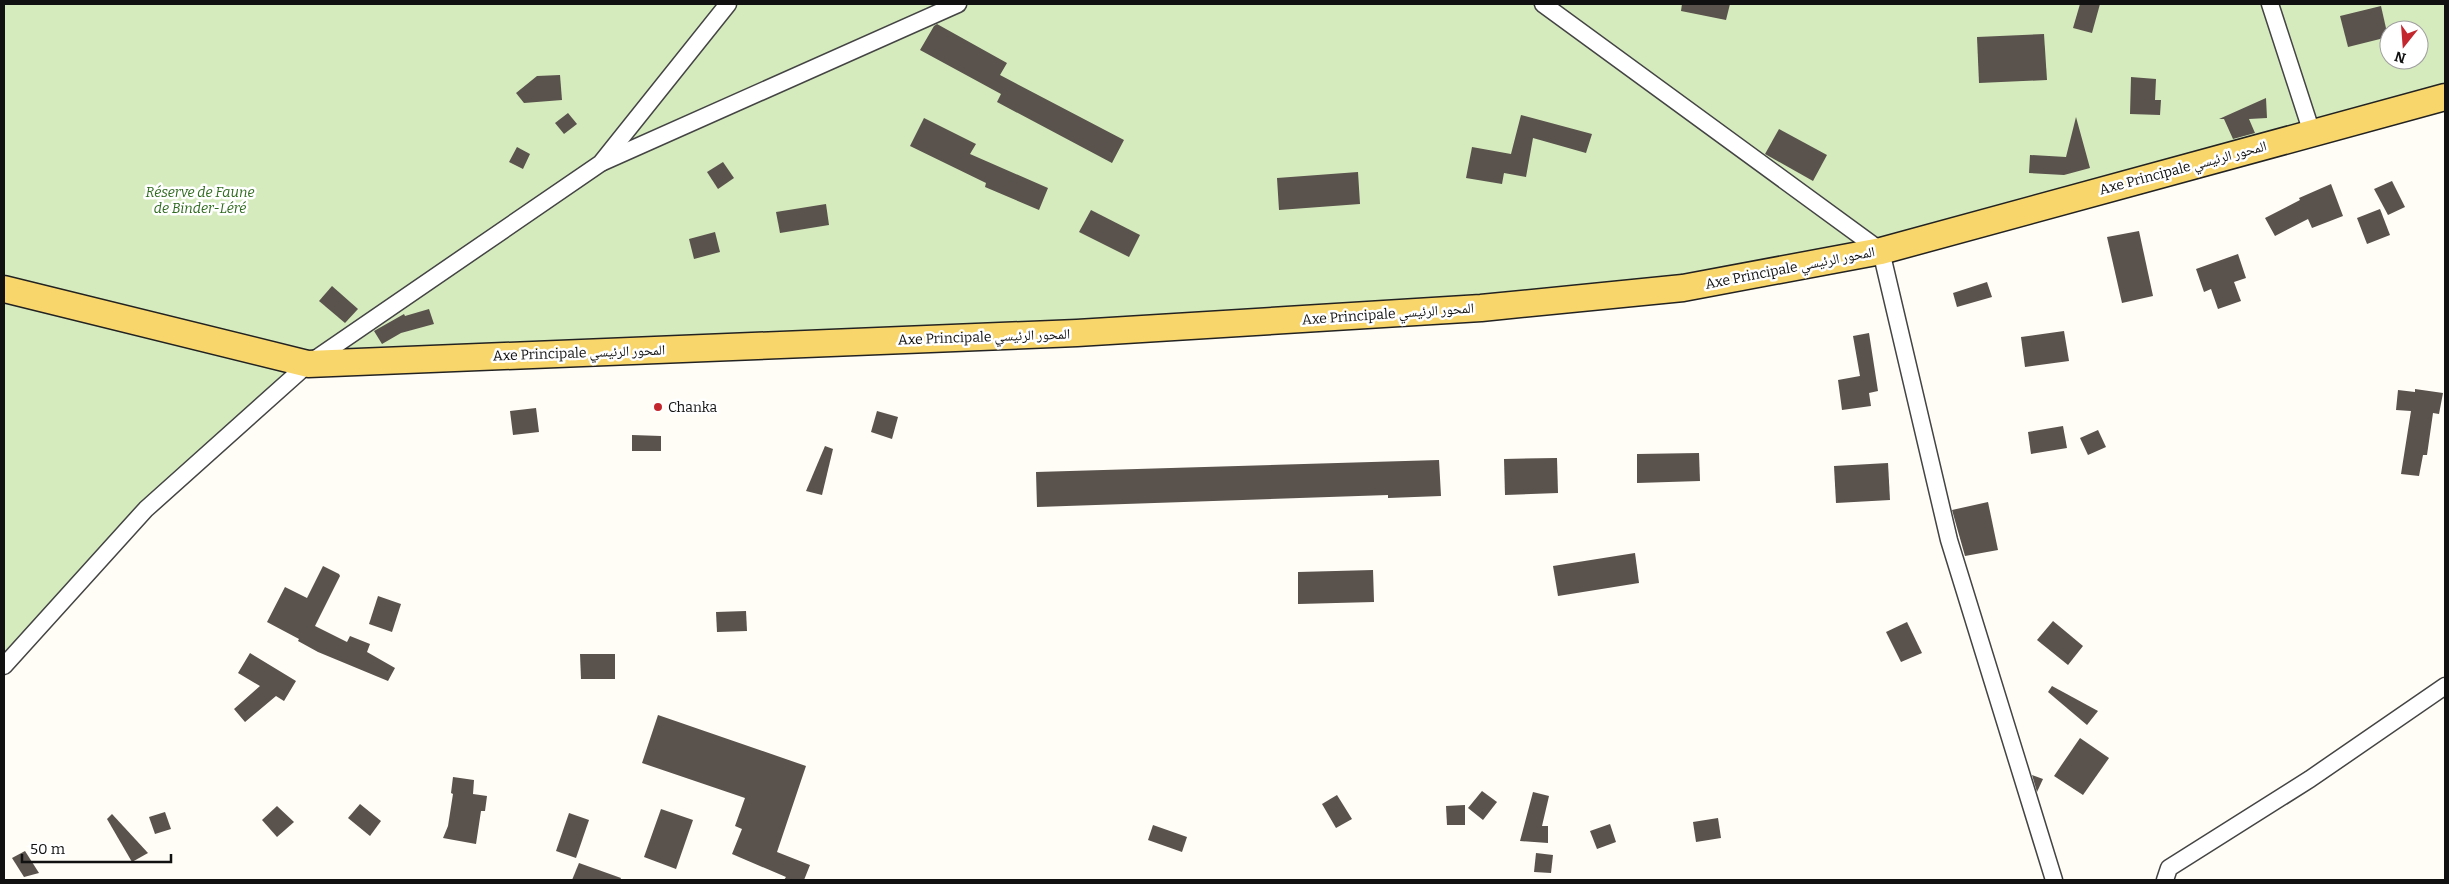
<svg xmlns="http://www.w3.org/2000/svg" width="2449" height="884" viewBox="0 0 2449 884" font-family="Bitter,'Noto Naskh Arabic',serif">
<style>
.green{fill:#d5ebbd;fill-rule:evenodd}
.building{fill:#5a524d}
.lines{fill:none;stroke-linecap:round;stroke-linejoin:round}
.street-casing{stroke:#444;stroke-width:19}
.primary-casing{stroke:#222;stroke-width:29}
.street{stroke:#fff;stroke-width:16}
.primary{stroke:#f9d66b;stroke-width:26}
.poi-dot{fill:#c4262e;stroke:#fff;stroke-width:2}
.labels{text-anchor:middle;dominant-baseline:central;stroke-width:5;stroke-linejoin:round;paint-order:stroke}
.street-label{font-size:14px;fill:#111;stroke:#fff}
.park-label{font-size:14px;font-style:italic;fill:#2f6b1f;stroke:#fff}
.poi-label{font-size:14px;fill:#111;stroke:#fff;text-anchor:start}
</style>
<rect width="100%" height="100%" fill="#fffdf5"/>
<path class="green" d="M4,4H2445V97L1683,288L308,364L146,509L4,666ZM2389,30H2419V60H2389Z"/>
<g class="building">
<path d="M1682,4H1730L1726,20L1681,11Z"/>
<path d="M2080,4H2100L2092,33L2073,28Z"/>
<path d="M2381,6L2388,37L2348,47L2340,16Z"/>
<path d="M937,24L1007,63L1000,75L1124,140L1112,163L997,102L1001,94L920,50L934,26Z"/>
<path d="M2044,34L2047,80L1979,83L1977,37Z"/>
<path d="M560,75L562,100L524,103L516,93L537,76Z"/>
<path d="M2131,77L2156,79L2155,100H2161L2160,115L2130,114Z"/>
<path d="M2266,98L2267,118L2249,119L2255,133L2233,139L2224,119H2219Z"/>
<path d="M568,113L577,124L564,134L555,123Z"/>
<path d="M1521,115L1592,134L1586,153L1533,138L1526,177L1504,173L1502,184L1466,178L1472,147L1511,154Z"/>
<path d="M2076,117L2090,168L2064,175L2029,173L2030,155L2066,157Z"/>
<path d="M924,118L976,144L970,154L1048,188L1039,210L985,187L986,183L910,146Z"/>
<path d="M1779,129L1827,155L1813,181L1765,154Z"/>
<path d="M517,147L530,154L523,169L509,162Z"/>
<path d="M723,162L734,178L718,189L707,172Z"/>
<path d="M1358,172L1360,204L1279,210L1277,178Z"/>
<path d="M2392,181L2405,207L2388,215L2374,189Z"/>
<path d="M2331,184L2343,216L2312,228L2308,219L2275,236L2265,218L2300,200L2299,198Z"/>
<path d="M826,204L829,225L780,233L776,212Z"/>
<path d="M2380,209L2390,235L2367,244L2357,218Z"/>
<path d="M1091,210L1140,235L1129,257L1079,232Z"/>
<path d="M2139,231L2153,296L2122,303L2107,237Z"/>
<path d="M715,232L720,252L694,259L689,239Z"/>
<path d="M2238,254L2246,278L2234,282L2241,301L2218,309L2211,289L2204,292L2196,269Z"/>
<path d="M1987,282L1992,297L1957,307L1953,293Z"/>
<path d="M332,286L358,309L345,323L319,301Z"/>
<path d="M429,309L434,324L401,333L382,344L374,331L404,314L405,316Z"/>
<path d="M2064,331L2069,361L2025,367L2021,337Z"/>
<path d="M1869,333L1878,391L1869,393L1871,406L1842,410L1838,380L1860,376L1853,336Z"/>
<path d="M2415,389L2443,393L2439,414L2433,413L2427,455H2423L2419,476L2401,474L2411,411L2396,410L2398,390L2415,392Z"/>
<path d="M536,408L539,432L513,435L510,411Z"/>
<path d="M877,411L898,417L892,439L871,432Z"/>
<path d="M2063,426L2067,448L2031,454L2028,432Z"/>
<path d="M2098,430L2106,447L2088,455L2080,438Z"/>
<path d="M632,435L661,436V451H632Z"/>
<path d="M825,446L833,449L822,495L806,491Z"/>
<path d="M1699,453L1700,481L1637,483V454Z"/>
<path d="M1557,458L1558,493L1505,495L1504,459Z"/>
<path d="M1439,460L1441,496L1388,498V495L1037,507L1036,472Z"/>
<path d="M1888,463L1890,500L1836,503L1834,466Z"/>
<path d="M1988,502L1998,550L1965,556L1952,510Z"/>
<path d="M1635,553L1639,583L1558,596L1553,566Z"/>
<path d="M323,566L339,574L340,576L315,626L347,642L350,636L370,644L367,652L395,668L388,681L318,652L298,641L299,639L267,622L285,587L307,598Z"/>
<path d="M1373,570L1374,602L1298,604V572Z"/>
<path d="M378,596L401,604L392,632L369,624Z"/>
<path d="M746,611L747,631L717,632L716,612Z"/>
<path d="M2053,621L2083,646L2068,665L2037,640Z"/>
<path d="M1907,622L1922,653L1901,662L1886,632Z"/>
<path d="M250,653L296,681L284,701L276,696L245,722L234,709L260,686L238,673Z"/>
<path d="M580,654H615V679H581Z"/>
<path d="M2052,686L2098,711L2087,725L2048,692Z"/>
<path d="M658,715L806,766L777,852L810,865L804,880H784L786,877L732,854L742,829L735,826L745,798L642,763Z"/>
<path d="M2080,738L2109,758L2083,795L2054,776Z"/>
<path d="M2032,775L2043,779L2037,792Z"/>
<path d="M453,777L474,780L473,794L487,796L485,811H481L476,844L443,838L448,826L453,794L451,793Z"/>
<path d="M1482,791L1497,802L1483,820L1468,808Z"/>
<path d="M1533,792L1549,796L1542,826H1548V843L1520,841Z"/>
<path d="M1337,795L1352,819L1336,828L1322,804Z"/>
<path d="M360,804L381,821L370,836L348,818Z"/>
<path d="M1465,805V825H1447L1446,806Z"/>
<path d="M277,806L294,822L277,837L262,820Z"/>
<path d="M661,809L693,820L676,869L644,857Z"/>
<path d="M165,812L171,829L155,834L149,817Z"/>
<path d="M569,813L589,820L576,858L556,851Z"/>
<path d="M112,814L148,853L132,862L107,819Z"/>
<path d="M1718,818L1721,838L1696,842L1693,822Z"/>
<path d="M1610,824L1616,842L1597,849L1590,831Z"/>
<path d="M1153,825L1187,837L1182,852L1148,840Z"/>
<path d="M25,851L39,873L24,877L12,858Z"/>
<path d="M1536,853L1553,855L1551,873L1534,872Z"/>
<path d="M579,863L621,878L620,880H572Z"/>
</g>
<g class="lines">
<defs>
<g id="street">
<path d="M1543,4L1881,251L1949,540L2054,880"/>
<path d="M2270,4L2312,133"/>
<path d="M603,162L958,4"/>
<path d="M4,666L146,509L308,364L601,163L728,4"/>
<path d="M2165,880L2169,868L2310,779L2445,686"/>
</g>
<path id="primary" d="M4,289L308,364L1077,333L1481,308L1683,288L1881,251L2445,97"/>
</defs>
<use href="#street" class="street-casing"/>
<use href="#primary" class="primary-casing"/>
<use href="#street" class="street"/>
<use href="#primary" class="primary"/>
</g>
<circle class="poi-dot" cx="658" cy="407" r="5"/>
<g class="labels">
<g class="street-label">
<text transform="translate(2183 168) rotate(-15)">Axe Principale المحور الرئيسي</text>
<text transform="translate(1790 268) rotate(-11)">Axe Principale المحور الرئيسي</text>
<text transform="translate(1388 314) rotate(-4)">Axe Principale المحور الرئيسي</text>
<text transform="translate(984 337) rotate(-2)">Axe Principale المحور الرئيسي</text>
<text transform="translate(579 353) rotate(-2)">Axe Principale المحور الرئيسي</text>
</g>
<g class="park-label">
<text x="200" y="192">Réserve de Faune<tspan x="200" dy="16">de Binder-Léré</tspan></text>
</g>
<g class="poi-label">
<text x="668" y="407">Chanka</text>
</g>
</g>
<rect width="2449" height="884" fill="none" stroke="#111111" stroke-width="10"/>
<g transform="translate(2404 45) rotate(197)"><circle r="24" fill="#ffffff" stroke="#a0a0a0"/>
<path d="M0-4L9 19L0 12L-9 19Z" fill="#c4262e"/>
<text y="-8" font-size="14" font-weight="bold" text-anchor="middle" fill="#111111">N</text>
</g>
<path d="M22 854v8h149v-8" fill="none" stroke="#111111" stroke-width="2.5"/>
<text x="30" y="854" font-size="15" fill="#111111" stroke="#ffffff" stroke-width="4" paint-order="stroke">50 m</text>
</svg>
